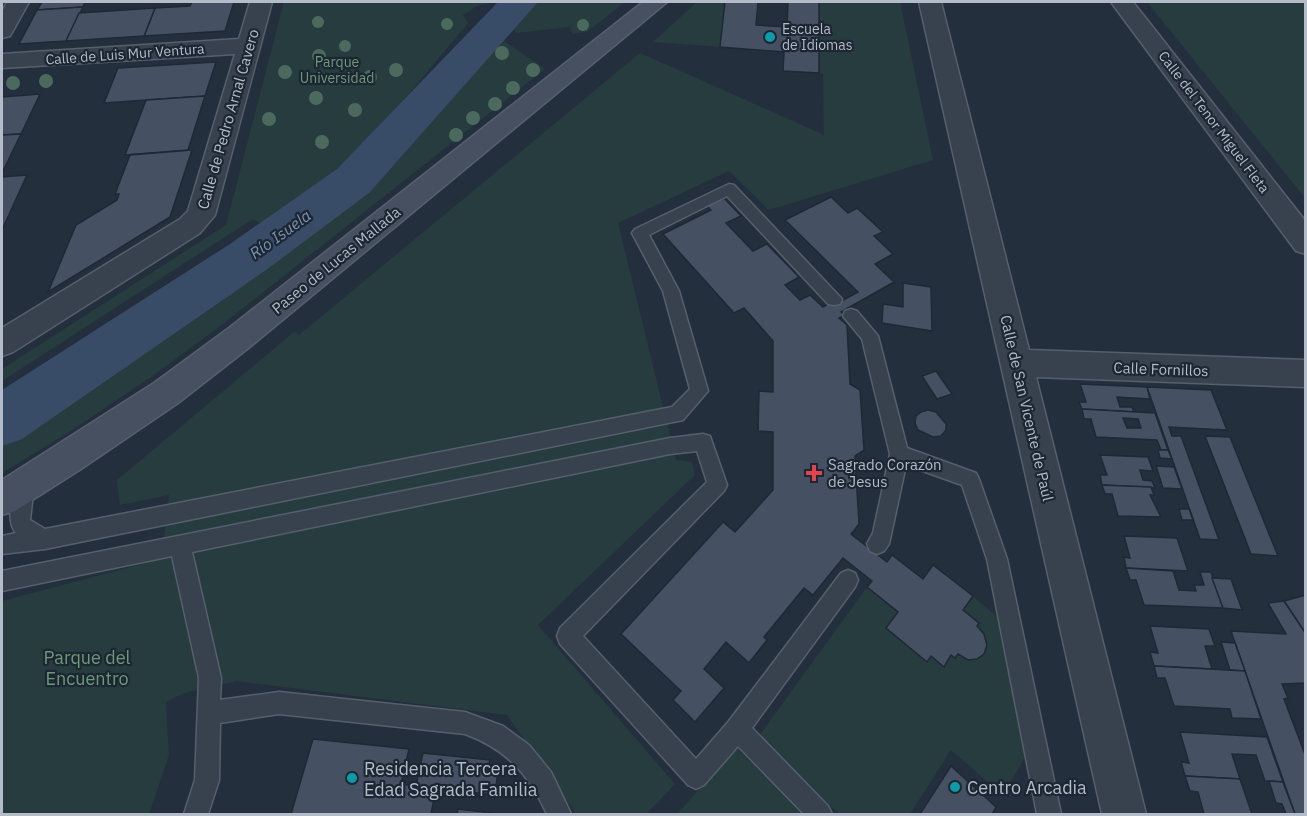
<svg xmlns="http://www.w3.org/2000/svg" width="1307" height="816" viewBox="0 0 1307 816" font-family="'IBM Plex Sans',sans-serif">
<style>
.green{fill:#263c3f}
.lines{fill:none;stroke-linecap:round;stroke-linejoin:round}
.river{fill:#394c67;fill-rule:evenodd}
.building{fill:#455162;stroke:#1f2835;stroke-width:1.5;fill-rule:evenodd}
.lane-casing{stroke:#565f6c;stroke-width:3}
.street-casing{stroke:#565f6c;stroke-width:3}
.secondary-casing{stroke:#565f6c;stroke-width:3}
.lane{fill:#38414e;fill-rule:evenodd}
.street{fill:#38414e;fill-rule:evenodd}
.secondary{fill:#465061;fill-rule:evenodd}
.tree{fill:#4b6a5d}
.culture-dot{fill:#0f9aa8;stroke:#1d2633;stroke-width:2}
.health-dot{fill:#e0444e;stroke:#1d2633;stroke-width:2}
.labels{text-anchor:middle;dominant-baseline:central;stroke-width:4.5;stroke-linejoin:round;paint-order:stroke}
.far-poi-label{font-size:14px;fill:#b4bcc9;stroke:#1d2633;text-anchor:start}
.far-street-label{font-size:14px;fill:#b4bcc9;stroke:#1d2633}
.far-park-label{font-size:14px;fill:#6b9a76;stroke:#1d2633}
.street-label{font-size:15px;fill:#b4bcc9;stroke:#1d2633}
.poi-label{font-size:15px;fill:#b4bcc9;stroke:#1d2633;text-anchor:start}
.water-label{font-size:16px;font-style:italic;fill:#7c92b1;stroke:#1d2633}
.near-park-label{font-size:18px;fill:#6b9a76;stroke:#1d2633}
.near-poi-label{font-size:18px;fill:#b4bcc9;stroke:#1d2633;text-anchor:start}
</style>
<rect width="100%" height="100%" fill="#242f3e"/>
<g class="green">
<path d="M284,2H496L477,6L463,15L468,23C426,73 384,127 336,170C313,190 286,207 261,224L253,219L2,381V369L226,225Z"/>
<path d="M535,2H625L587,32L572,34L570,27L516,33L512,26Z"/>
<path d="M697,2H725L720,47L653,42Z"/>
<path d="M819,2H900L933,160L769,210L729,171L618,223L676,460L692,462L695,475L538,625L675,784L646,814H576L507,715L237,681L184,693L166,702L169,755L149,814H2V601L161,559L169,495L120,505L117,480L294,332L299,335L640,53L824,135L823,74L819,73Z"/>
<path d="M1147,2H1305V198Z"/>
<path d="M501,39L545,69L223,324L151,377L69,432L2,473V440L254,271L366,187Z"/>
<path d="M867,587L898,612L886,629L927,662L931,656L943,667L951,655L955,658L958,654C984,668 995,647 977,626L979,623L963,610L973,596L997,617L1025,757L1003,795L951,750L910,814H839L759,736Z"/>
<path d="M737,748L802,814H677Z"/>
</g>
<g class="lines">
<path class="river" d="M498,2H538L369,193L266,270L22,439L2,446V390L230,244L337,169Z"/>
</g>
<g class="building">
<path d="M42,2H85L83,7L37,10Z"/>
<path d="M192,2H234L225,31L144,36L155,8L190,6Z"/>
<path d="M725,2H758L756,25L787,27L788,2H819V73L783,71L784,52L720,47Z"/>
<path d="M83,7L66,41L19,44L37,10Z"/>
<path d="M155,8L144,36L66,41L79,13Z"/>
<path d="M216,62L205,96L104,103L118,68Z"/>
<path d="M40,94L21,134L2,135V97Z"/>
<path d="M205,96L188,150L125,155L146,100Z"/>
<path d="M21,134L2,173V135Z"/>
<path d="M192,150L170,217L48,292L76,225L117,200L119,194H115L130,155Z"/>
<path d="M27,175L2,230V177Z"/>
<path d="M831,197L848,213L857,208L883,232L874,236L893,254L875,264L894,282L841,312L844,315L839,318L847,325L850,384L860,390L864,450L855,456L859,524L851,534L887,562L892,555L923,579L933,565L973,596L963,610L979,623L977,626L984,634L987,645L984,654L977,659L968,660L958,654L955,658L951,655L944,667L931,656L927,662L886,628L898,612L867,587L872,581L843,558L813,595L804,588L764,637L767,640L749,663L726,642L704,669L724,688L695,722L673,700L681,691L621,634L723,522L735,532L773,490V432L758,431L759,391L773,392V341L744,308L734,313L663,234L711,210L707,206L724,198L741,216L726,223L753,251L767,244L799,277L785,285L800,300L810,295L823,307L831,302L834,305L858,292L785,220Z"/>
<path d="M903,283L931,287L932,331L882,323L883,304L903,307Z"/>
<path d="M936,371L952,394L937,399L922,376Z"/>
<path d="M1080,384L1147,387L1150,399L1117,397L1120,407H1132L1134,412L1082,409L1079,402H1086Z"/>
<path d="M1147,387L1211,390L1227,430L1169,427L1172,436H1181L1219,540L1200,539Z"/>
<path d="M1082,409L1155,413L1168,450H1161L1157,440L1096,437L1091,419H1084ZM1123,418L1138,419L1141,428H1127Z"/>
<path d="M928,410L936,412L946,424V430L941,436L933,437L918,430L915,423L916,416L921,412Z"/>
<path d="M1205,436L1230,437L1278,556L1251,554Z"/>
<path d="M1158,450H1168L1172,459L1160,458Z"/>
<path d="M1100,455L1148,457L1153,471L1140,470L1143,480L1152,481L1155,488L1102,485L1100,475H1107Z"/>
<path d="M1156,466L1174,467L1182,489L1163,488Z"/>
<path d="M1102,485L1151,487L1154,495H1150L1161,517L1118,516L1112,494H1105Z"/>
<path d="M1179,509H1189L1193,520H1182Z"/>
<path d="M1124,536L1177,538L1188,571L1126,568L1124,557L1130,558Z"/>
<path d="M1126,568L1173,571L1179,590L1196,591L1194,585H1204L1200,572H1211L1223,608L1144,605L1136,580H1130Z"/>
<path d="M1212,578L1231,579L1242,610L1223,608Z"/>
<path d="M1306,595V634L1284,601Z"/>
<path d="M1284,601L1306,634V683L1282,684L1288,698L1284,699L1306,757V814H1295L1231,631L1286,634L1268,603Z"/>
<path d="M1150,626L1209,629L1215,646H1205L1212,669L1154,666L1150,652L1158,653Z"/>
<path d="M1221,642L1235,643L1245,671L1230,670Z"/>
<path d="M1154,666L1245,671L1261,719L1232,718L1230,709L1174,706L1165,678H1157Z"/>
<path d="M1180,732L1267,737L1283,782L1265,781L1256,755L1232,754L1240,779L1185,776L1181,762L1189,763Z"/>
<path d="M313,739L409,749L401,784L416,786L423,753L490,760L487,770L498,771L495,795L436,788L431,814H291Z"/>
<path d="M951,766L996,807L992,814H920Z"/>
<path d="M1185,776L1240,779L1252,814H1204L1198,792L1190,791Z"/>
<path d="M1269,781L1283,782L1295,814H1286L1282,804L1276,803Z"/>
<path d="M458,809L501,814H457Z"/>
</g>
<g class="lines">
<defs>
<g id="lane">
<path d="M729,184L734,185L842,299L840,304L834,305L828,304L727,196L649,235L679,291L708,391L683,420L45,549L2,554V536L16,533C6,523 11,492 17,479L24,476L31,479L34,485L30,520L45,529L672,407L690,389L663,291L632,233L635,229Z"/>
<path d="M851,309L857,311L878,336L907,448L976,473L979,479L1007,559L1061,814H1037L987,559L962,485L906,465L889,544L884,551L877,554L870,551L867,544L873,533L890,454L862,339L843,316L845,311Z"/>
<path d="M703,434L710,436L712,442L727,485L724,491L583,636L696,759L729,721L841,573L848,570L855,573L858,580L855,587L752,728L828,806L832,814H804L738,746L704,785L696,789L688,785L560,644L557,636L560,628L707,482L697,451L670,454L192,552L221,678L220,700L279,692L465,712L503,726L529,745L551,772L571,814H547C528,774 508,750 465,734L279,714L220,723L219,780L208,814H184L195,780L199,678L172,556L2,591V571L670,438Z"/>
</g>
<g id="street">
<path d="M7,2H29L10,36L2,38V12Z"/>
<path d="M250,2H272L215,215L200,233L13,352L2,356V328L180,219L188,211L235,54L2,68V54L239,39Z"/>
<path d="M919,2H941L1029,350L1306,360V387L1036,377L1146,814H1102Z"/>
<path d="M1111,2H1133L1306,222V254L1296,251Z"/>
</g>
<path id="secondary" d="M643,2H667L251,346L178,403L81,469L15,511L2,515V480L154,383L229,328Z"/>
</defs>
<use href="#lane" class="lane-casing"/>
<use href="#street" class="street-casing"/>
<use href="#secondary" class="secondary-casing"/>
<use href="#lane" class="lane"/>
<use href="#street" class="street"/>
<use href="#secondary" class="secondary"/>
</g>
<g class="tree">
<circle cx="318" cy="22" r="6"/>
<circle cx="447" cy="24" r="6"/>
<circle cx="583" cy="25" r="6"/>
<circle cx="345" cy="46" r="6"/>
<circle cx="502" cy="53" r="7"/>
<circle cx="319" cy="56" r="7"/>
<circle cx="396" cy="70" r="7"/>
<circle cx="533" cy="70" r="7"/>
<circle cx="285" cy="72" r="7"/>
<circle cx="370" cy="77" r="7"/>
<circle cx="46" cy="81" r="7"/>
<circle cx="13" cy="83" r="7"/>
<circle cx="513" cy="88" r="7"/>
<circle cx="316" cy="98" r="7"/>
<circle cx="495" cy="104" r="7"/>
<circle cx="355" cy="110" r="7"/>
<circle cx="473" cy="118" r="7"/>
<circle cx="269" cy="119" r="7"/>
<circle cx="456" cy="135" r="7"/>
<circle cx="322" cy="142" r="7"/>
</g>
<g class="culture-dot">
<circle cx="770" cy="37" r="6"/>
<circle cx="352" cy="778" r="6"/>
<circle cx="955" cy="787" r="6"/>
</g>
<path class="health-dot" d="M811 464h6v6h6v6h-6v6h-6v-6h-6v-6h6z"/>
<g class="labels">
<g class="far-poi-label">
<text x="782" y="29">Escuela<tspan x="782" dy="16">de Idiomas</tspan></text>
</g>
<g class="far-street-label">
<text transform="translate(125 54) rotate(-4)">Calle de Luis Mur Ventura</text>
<text transform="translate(1214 122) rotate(53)">Calle del Tenor Miguel Fleta</text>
</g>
<g class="far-park-label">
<text x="337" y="62">Parque<tspan x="337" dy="16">Universidad</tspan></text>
</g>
<g class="street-label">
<text transform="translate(228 119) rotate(-74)">Calle de Pedro Arnal Cavero</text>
<text transform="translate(336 260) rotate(-39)">Paseo de Lucas Mallada</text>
<text transform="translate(1161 369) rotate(2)">Calle Fornillos</text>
<text transform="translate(1027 408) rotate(77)">Calle de San Vicente de Paúl</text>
</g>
<g class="poi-label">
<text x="828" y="464">Sagrado Corazón<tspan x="828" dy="17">de Jesus</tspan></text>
</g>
<g class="water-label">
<text transform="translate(280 234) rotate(-36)">Río Isuela</text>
</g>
<g class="near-park-label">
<text x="87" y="657">Parque del<tspan x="87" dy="21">Encuentro</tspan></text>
</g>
<g class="near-poi-label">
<text x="364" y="768">Residencia Tercera<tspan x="364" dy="21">Edad Sagrada Familia</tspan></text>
<text x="967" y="787">Centro Arcadia</text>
</g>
</g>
<rect width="1307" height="816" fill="none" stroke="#b4bcc9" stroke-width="6"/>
</svg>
